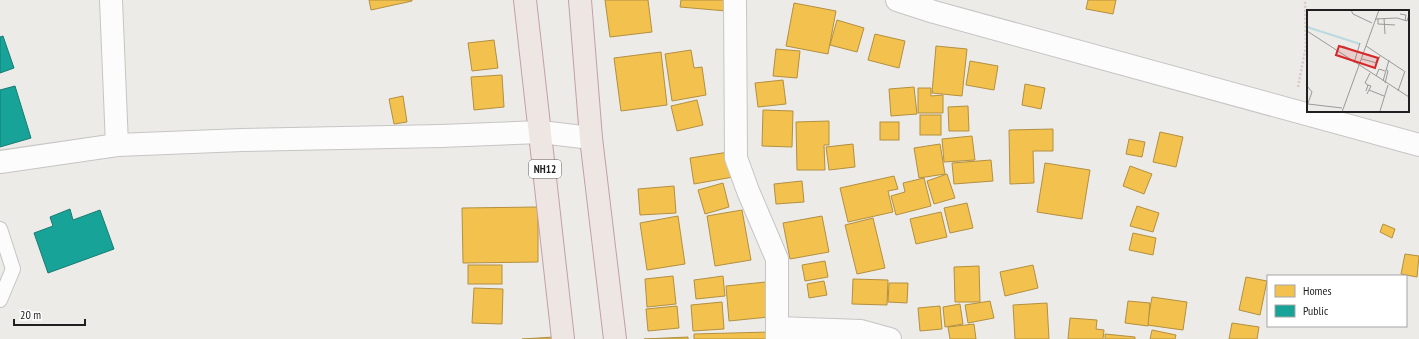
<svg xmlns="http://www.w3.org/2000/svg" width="1419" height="339" viewBox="0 0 1419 339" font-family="'PT Sans Narrow',sans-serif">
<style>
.homes{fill:#f2c14e;stroke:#b39040}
.public{fill:#17a398;stroke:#197b74}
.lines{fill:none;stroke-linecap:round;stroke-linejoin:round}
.service-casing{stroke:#c6c5c4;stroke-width:16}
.minor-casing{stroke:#c6c5c4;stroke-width:24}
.tertiary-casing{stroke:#c6c5c4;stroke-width:24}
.trunk-casing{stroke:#c39faa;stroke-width:24}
.path{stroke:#d7c9c7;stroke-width:2.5;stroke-dasharray:2 2;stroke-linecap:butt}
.service{stroke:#fcfcfc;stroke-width:14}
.minor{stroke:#fcfcfc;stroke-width:22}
.tertiary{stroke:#fcfcfc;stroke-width:22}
.trunk{stroke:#eee6e2;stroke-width:22}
.labels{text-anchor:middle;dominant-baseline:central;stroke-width:4;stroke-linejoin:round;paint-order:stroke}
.shield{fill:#fff;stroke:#626262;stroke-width:1}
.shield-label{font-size:11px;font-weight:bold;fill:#1f1f1f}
.inset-river{fill:none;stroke:#bbdae0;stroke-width:2}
.inset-road{fill:none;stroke:#9b9998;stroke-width:1}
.view{fill:#d62828;fill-opacity:0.15;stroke:#d62828;stroke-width:2}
.inset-edge{fill:none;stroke:#1f1f1f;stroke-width:2}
</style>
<rect width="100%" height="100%" fill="#edebe8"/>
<g class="homes">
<path d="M369,0H412V1L371,10Z"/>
<path d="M605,0H648L652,32L610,37Z"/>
<path d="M681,0H727L726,11L680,7Z"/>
<path d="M1088,0H1116L1113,14L1086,9Z"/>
<path d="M794,3L836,11L828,54L786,46Z"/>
<path d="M837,20L864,28L857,52L830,45Z"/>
<path d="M875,34L905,41L899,68L868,60Z"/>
<path d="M494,40L498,68L472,71L468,43Z"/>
<path d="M936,46L967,49L962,96L932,93Z"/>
<path d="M776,49L800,51L797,78L773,76Z"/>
<path d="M691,50L694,68L702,67L706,95L672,101L665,54Z"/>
<path d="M661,52L667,105L621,111L614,58Z"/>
<path d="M970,61L998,66L994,90L966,85Z"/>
<path d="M502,75L504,107L474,110L471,77Z"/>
<path d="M783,80L786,104L758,107L755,83Z"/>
<path d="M1025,84L1045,88L1041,109L1022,105Z"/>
<path d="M914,87L917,114L891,116L889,89Z"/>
<path d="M918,88H931V96L943,95V113H918Z"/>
<path d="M403,96L407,122L394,124L389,99Z"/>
<path d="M697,100L703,125L677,131L671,106Z"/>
<path d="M968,106L969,131H949L948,107Z"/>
<path d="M763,110L793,111L792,147L762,146Z"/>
<rect x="920" y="115" width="21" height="20"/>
<path d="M829,121V145H824L825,170H797L796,122Z"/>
<rect x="880" y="122" width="19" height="18"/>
<path d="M1053,129V151H1033L1034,183L1010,184L1009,130Z"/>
<path d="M1160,132L1183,137L1176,167L1153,162Z"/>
<path d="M972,136L975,160L944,162L942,139Z"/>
<path d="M1129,139L1145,142L1142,157L1126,154Z"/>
<path d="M853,144L855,167L829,170L826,147Z"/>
<path d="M940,144L945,174L919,178L914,148Z"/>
<path d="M729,152L733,177L694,184L690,158Z"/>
<path d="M991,160L993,181L954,184L952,163Z"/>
<path d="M1045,163L1090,170L1082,219L1037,212Z"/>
<path d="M1130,166L1152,174L1144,194L1123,186Z"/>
<path d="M947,174L955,198L934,204L927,181Z"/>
<path d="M894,176L898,189L888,191L893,212L848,222L840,188Z"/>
<path d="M924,178L931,206L896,215L891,196L905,192L903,183Z"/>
<path d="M802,181L804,202L776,204L774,184Z"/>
<path d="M723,183L729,207L705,214L698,190Z"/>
<path d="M674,186L676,213L640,215L638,189Z"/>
<path d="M967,203L973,228L950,233L944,208Z"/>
<path d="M1137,206L1159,213L1153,232L1130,226Z"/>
<path d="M538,207V262L463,263L462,208Z"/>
<path d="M742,210L751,260L715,266L707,216Z"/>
<path d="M941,212L947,237L916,244L910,219Z"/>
<path d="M678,216L685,264L647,270L640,223Z"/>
<path d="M822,216L829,252L790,259L783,223Z"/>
<path d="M873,218L885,268L857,274L845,225Z"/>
<path d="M1383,224L1395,229L1392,238L1380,232Z"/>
<path d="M1133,233L1156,238L1153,255L1129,250Z"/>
<path d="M1405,254L1419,256L1417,277L1401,274Z"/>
<path d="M825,261L828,277L805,281L802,265Z"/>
<rect x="468" y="265" width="34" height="19"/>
<path d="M1033,265L1038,288L1005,296L1000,272Z"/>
<path d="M979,266L980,302H955L954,267Z"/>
<path d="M673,276L676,304L647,307L645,279Z"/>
<path d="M723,276L725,296L696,299L694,280Z"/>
<path d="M1246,277L1267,281L1260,315L1239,310Z"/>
<path d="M853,279L888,280L887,305L852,304Z"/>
<path d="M824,281L827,295L809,298L807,284Z"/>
<path d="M766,282L769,317L729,321L726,286Z"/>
<path d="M889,283H908L907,303L888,302Z"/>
<path d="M474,288L503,289L502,324L472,323Z"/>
<path d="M1152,297L1187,302L1183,330L1147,325Z"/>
<path d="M990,301L994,318L968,323L965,305Z"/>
<path d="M1128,301L1150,303L1148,326L1125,323Z"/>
<path d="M722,302L724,329L693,331L691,305Z"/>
<path d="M1047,303L1049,339H1015L1013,305Z"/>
<path d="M960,304L963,324L945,327L943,307Z"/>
<path d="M677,306L679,328L648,331L646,309Z"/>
<path d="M940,306L942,329L920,331L918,308Z"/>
<path d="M1070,318L1097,320L1096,329L1104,330L1103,339H1068Z"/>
<path d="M1232,323L1259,327L1257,339H1229Z"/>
<path d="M974,324L976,339H950L948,327Z"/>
<path d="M1152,330L1176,335L1175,339H1150Z"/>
<path d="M770,332V339H694V334Z"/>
<path d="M1105,334L1135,337V339H1105Z"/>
<path d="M554,337V339H522Z"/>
<path d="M688,337V339H644Z"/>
</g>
<g class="public">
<path d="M3,36L14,68L0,73V37Z"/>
<path d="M15,86L31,138L0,147V90Z"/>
<path d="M70,209L73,220L100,210L114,249L48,273L34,233L53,226L50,217Z"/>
</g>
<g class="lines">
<defs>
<path id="service" d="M0,229L13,269L0,300"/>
<g id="minor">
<path d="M111,0L117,145"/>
<path d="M735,0L736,158L748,191L777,259V339"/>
<path d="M0,162L117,145L242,140L441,136L541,132L591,138"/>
<path d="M777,328L861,331L890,339"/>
</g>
<path id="tertiary" d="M897,0L934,12L1419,145"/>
<g id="trunk">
<path d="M525,0L563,339"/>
<path d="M580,0L591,138L615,339"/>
</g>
</defs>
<use href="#service" class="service-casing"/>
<use href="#minor" class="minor-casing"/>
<use href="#tertiary" class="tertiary-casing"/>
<use href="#trunk" class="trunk-casing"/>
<path class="path" d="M1298,87L1306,46L1305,0"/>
<use href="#service" class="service"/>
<use href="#minor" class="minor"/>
<use href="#tertiary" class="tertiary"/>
<use href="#trunk" class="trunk"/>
</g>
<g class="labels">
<rect class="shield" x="529" y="160" width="32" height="18" rx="3"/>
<g class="shield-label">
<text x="545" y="169">NH12</text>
</g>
</g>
<g transform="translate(1307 10)">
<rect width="102" height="102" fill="#edebe8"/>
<path class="inset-river" d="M0,17L53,34"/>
<path class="inset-road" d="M44,0L46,4L65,13M93,4L99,5L98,11M77,8L78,24M68,9L90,8L100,11L102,5M71,9V14L88,15M0,21L102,87M36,36L50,42M59,36L97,61M55,49L70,53L73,46M47,53L53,33M69,66L72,59L78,61M76,71L82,50M78,73L81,61L79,59M0,76L5,82L0,96M62,80L77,86M59,81L61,75L58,73L63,63M91,81L98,61M60,84L64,76L61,75M1,94L35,98M73,101L81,75M35,102L72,0"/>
<path class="view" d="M32,36L71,48L68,58L29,45Z"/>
<rect width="102" height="102" class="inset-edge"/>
</g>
<rect x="1267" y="275" width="140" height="52" fill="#ffffff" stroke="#a5a5a5"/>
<rect x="1275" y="285" width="20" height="12" fill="#f2c14e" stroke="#a5a5a5"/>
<text x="1303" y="295" font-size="12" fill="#1f1f1f">Homes</text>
<rect x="1275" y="305" width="20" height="12" fill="#17a398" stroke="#a5a5a5"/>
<text x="1303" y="315" font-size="12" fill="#1f1f1f">Public</text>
<path d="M14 319v6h71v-6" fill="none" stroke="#1f1f1f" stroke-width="2"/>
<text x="20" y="319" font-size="12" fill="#1f1f1f" stroke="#ffffff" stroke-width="3" paint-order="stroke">20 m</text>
</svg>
